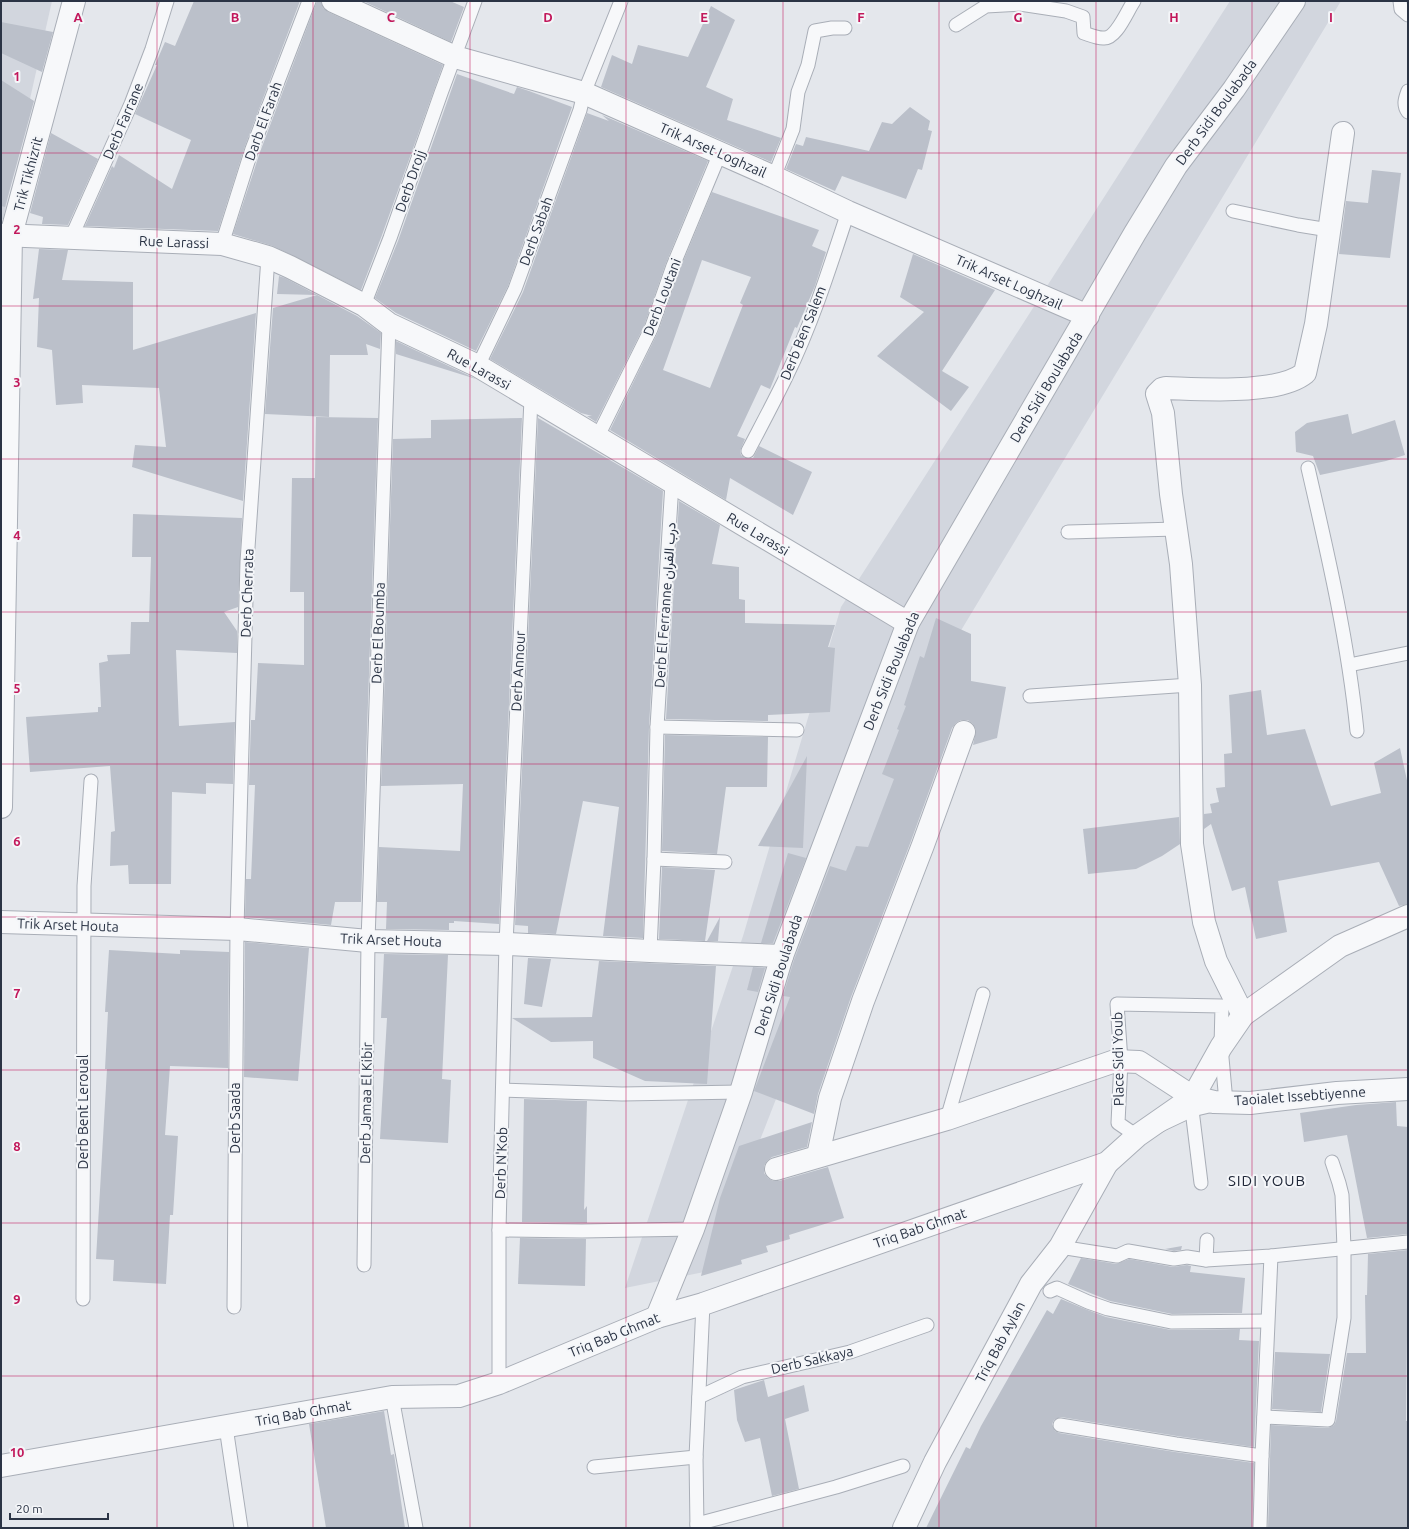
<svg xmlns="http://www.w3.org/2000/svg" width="1409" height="1529" viewBox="0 0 1409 1529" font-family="Ubuntu,Vazirmatn,sans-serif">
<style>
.built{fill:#d2d6de}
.building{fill:#bbc0ca;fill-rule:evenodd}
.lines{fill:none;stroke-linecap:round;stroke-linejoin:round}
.service-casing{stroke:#a9aeb7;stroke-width:15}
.minor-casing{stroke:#a9aeb7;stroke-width:24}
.service{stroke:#f7f8fa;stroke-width:13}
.minor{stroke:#f7f8fa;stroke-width:22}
.grid{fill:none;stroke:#c2185b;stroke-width:1;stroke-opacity:0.55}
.labels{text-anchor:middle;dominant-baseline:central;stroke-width:4;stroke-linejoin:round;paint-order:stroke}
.street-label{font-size:14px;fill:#2b3445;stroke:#f4f6f9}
.neighbourhood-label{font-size:15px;letter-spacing:1px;fill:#1d2536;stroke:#f4f6f9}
.grid-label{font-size:13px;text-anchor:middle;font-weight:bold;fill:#c2185b;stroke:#f4f6f9;stroke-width:4;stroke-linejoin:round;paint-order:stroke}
</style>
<rect width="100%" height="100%" fill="#e4e7ec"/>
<g class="built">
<path d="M1,1H52L3,219H1Z"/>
<path d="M1230,1H1341L954,642L709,1271L625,1288L743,936L841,607Z"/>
</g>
<g class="building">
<path d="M194,1H300L245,146L218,231L85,226L112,166L114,168L119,155L172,189L191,140L135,114L157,65H155L165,42L175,46Z"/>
<path d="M317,1H321L323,8L328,12L443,65L382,235L361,290L273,246L233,234L260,152Z"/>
<path d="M363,1H450L464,7L451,42Z"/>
<path d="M711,6L735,20L706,87L733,99L727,120L781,138L771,162L601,87L612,55L632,64L638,45L688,57Z"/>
<path d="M1,22L53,32L42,72L1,53Z"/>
<path d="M457,74L514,94L517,87L529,91L572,107L508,286L476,351L396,313L375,298L398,241Z"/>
<path d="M1,80L34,101L5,207L1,206Z"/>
<path d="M910,107L930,121L928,130L932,131L922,170L918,169L906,199L842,176L835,191L786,169L796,144L803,146L806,137L869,151L882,122L892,124Z"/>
<path d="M587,113L609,121L602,115L708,161L666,263L644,326L596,422L587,416H592L581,413L490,359L523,292Z"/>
<path d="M51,133L98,159L68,225L42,224L43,217L30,213Z"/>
<path d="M1372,170L1401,173L1390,258L1339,254L1346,201L1368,203Z"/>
<path d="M712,192L819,230L812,246L826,252L815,286L797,328L795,327L770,389L761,385L737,436L745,439L740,451L741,455L745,458H753L759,446L812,472L793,515L730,478L726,500L610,430L658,332L680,269ZM702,260L751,277L740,303L743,305L710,388L663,370Z"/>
<path d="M39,249L68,250L62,280L133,282V350L256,313L243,501L132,467L135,445L166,447L159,388L82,385L83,403L56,405L52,350L37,347L39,298L33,299Z"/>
<path d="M913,254L995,290L942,371L969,387L951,411L877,356L924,312L900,297Z"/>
<path d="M279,276L285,278L357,316L381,333L380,349L366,344L368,355H330L329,417L265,414L273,308L317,295L277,294Z"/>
<path d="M396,341L472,377L476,379L396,354Z"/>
<path d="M1348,414L1352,434L1395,420L1405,455L1386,461L1320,475L1313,456L1296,452L1295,432L1307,423Z"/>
<path d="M316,417L378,418L361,902H335L331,925L245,917L246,879H251L255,785H249L251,720H255L258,663L304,665V592H290L292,478H315Z"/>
<path d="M522,418L499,924L454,921V923H449V930L386,929L387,902H377L379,847L460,851L463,784L381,786L393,439L431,438V420Z"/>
<path d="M538,418L663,491L649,727L643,938L603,936L619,807L583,801L556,934L528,933V926L515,925Z"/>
<path d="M679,501L720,525L712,564L739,567V599L745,600V623L835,625L828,647L835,648L830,712L768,715V721L666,719Z"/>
<path d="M133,514L242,518L238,607L224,612L237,631V653L176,650L179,726L235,722L233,784L206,783V794L172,792L171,884H129L128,865L110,866L111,832L115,831L110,766L30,772L26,717L98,712V707H101L99,663L108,661L107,655L130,654L131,622H149L151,557H132Z"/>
<path d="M936,618L971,634V681L1006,687L997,738L973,745L976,730L973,724L968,720H961L956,723L952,728L911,841L851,997L818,1094L814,1114L754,1091L790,997L783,996L794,960L830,866L846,871L856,846L868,847L894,779L882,774L899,730L897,729L906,706L904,705L920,656L924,658Z"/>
<path d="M1261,690L1267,735L1305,729L1331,806L1381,793L1374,763L1400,748L1408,785V904L1399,906L1379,862L1278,881L1287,932L1256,939L1245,887L1232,891L1211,824L1204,829V814L1212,813L1210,804L1219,802L1216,788L1225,787L1224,754L1232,753L1229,695Z"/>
<path d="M665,735L768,737L767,787H726L717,854L662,851Z"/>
<path d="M807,756L803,848L758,846Z"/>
<path d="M1179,817L1180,844L1162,856L1136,869L1088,874L1083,829Z"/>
<path d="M788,853L806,858L773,943H761Z"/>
<path d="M662,867L715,870L705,941L659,939Z"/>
<path d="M720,917L718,941H707Z"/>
<path d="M245,942L309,948L298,1081L244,1077Z"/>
<path d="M109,950L180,954V950L229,952L228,1068L170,1066L165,1135L178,1136L173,1215H170L166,1284L113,1281L114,1260L96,1259L107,1069H105L108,1012H105Z"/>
<path d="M384,954L448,955L442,1079L451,1080L448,1143L380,1139L387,1018H381Z"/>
<path d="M528,958L551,959L542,1007L524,1004Z"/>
<path d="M599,961L716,966L707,1084L645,1081L593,1058V1041L551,1042L512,1018L592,1017Z"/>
<path d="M753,967L765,968L758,992L747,990Z"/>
<path d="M524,1099L587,1101L584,1210L587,1206V1223L522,1222Z"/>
<path d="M1396,1102L1397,1126L1408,1127V1234L1367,1238L1347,1135L1304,1142L1300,1113L1356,1105Z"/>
<path d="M812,1122L807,1147L772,1157L767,1161L764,1166V1173L768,1178L773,1181H779L828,1167L844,1218L789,1235L790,1239L766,1246L768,1252L741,1260L742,1264L701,1276L720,1198L739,1146Z"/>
<path d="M520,1238L586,1239L585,1286L518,1284Z"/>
<path d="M1182,1246L1181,1250L1174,1251L1165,1249Z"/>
<path d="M1408,1250L1406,1421H1407L1408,1439V1528H1268L1271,1425L1328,1428L1334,1425L1336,1421L1347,1353H1366L1365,1295H1367L1368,1254Z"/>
<path d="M1081,1258L1116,1264L1129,1259L1173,1267L1187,1265L1191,1266L1190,1272L1245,1278L1242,1313L1172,1314L1110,1301L1068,1284Z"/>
<path d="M1061,1299L1085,1309L1106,1317L1171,1330L1240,1329L1239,1340L1259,1341L1254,1447L1177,1436L1061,1417L1054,1420L1052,1424L1055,1431L1059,1433L1175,1452L1254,1463L1252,1528H926L966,1447L970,1449L981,1426L1047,1310L1053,1314Z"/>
<path d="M1275,1352L1330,1354L1321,1412L1272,1409Z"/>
<path d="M764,1380L768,1397L804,1385L809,1411L785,1419L799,1489L772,1496L760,1438L745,1442L737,1420L734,1390Z"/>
<path d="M384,1411L391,1455L394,1454L405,1528H326L309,1424Z"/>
</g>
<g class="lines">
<defs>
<g id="service">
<path d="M1400,1L1401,9L1408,15"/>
<path d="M956,25L986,6L1020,4L1066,11L1083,17L1084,33C1090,35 1097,38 1103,38C1116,40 1127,11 1134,1"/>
<path d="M1408,91C1405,99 1403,105 1408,112"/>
<path d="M774,177L793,129L798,92L808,65L815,31L832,28H845"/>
<path d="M1233,211L1298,225L1329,230"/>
<path d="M71,238L131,104L152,49L167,1"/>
<path d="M222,244L252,149L309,1"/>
<path d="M364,305L390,238L441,93L475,1"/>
<path d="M478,366L515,289L580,110L584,93L621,1"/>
<path d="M597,438L651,329L673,266L720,153"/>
<path d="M748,451C761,426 774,402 786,377C812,324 830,267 848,212"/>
<path d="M1308,468C1328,555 1348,641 1357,731"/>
<path d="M1068,532L1176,529"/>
<path d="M1349,665L1408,653"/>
<path d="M1030,696L1190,685"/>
<path d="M657,727L797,730"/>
<path d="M654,859L725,862"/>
<path d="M650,951L654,859L657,727L672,483"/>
<path d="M1117,1004L1222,1006L1221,1047L1226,1102L1192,1110L1137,1136L1118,1123L1121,1061Z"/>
<path d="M503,1090L622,1094L741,1092"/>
<path d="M1193,1103L1192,1110L1201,1183"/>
<path d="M947,1119L983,994"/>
<path d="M499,1230L582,1231L693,1229"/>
<path d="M1060,1247L1117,1256L1128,1251L1174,1259L1187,1257L1206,1260L1271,1256L1408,1242"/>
<path d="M1206,1260L1207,1240"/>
<path d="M364,1265L368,941L389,324"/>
<path d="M1050,1291L1057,1288L1088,1302L1108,1309L1171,1322L1267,1321"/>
<path d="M83,1299L84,886L91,781"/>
<path d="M234,1307L237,929L247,562L268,257"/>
<path d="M499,1383V1230L506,944L531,399"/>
<path d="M392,1397L416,1528"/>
<path d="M699,1397L742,1377L850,1352L927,1325"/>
<path d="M1264,1417L1328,1420L1344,1318V1249L1342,1195L1339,1183L1332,1162"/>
<path d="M1060,1425L1176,1444L1262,1456"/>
<path d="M226,1427L241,1528"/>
<path d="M594,1467L696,1457"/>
<path d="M697,1524L836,1487L903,1466"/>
<path d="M697,1528L696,1457L703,1304"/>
<path d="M1260,1528L1262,1456L1271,1256"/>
</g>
<g id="minor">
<path d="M333,1L455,57L584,93L774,177L848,212L1088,316"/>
<path d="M1,235L222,244L268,257L290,267L364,305L389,324L478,366L908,623"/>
<path d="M1,807L11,235L74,1"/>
<path d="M1,922L237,929L368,941L506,944L650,951L782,956"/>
<path d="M1243,1015L1216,961L1204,922L1192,844L1190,685L1181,564L1171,494L1163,413L1157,394L1162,389L1166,388C1201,389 1278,395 1305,373L1316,324L1343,133"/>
<path d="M818,1156L830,1098L863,1001L923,845L964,732"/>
<path d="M776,1169L947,1119L1115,1061L1139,1062L1193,1097L1214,1102L1250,1103L1337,1093L1408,1089"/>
<path d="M657,1317L693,1229L741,1092L782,956L908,623L1135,233L1176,166L1234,89L1294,1"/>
<path d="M1,1466L392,1397L459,1396L499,1383L657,1317L703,1304L1107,1163L1137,1136L1193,1097L1221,1047L1243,1015L1340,946L1408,916"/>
<path d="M904,1528L935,1462L1031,1284L1060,1247L1107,1163"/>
</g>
</defs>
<use href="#service" class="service-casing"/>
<use href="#minor" class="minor-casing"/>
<use href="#service" class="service"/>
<use href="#minor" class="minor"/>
</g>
<path class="grid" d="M157,1V1528M313,1V1528M470,1V1528M626,1V1528M783,1V1528M939,1V1528M1096,1V1528M1252,1V1528M1,153H1408M1,306H1408M1,459H1408M1,612H1408M1,764H1408M1,917H1408M1,1070H1408M1,1223H1408M1,1376H1408"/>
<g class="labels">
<g class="street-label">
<text transform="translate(1216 112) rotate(-54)">Derb Sidi Boulabada</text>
<text transform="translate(123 121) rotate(-67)">Derb Farrane</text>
<text transform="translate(263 121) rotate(-70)">Darb El Farah</text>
<text transform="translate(713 150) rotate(24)">Trik Arset Loghzail</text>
<text transform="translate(28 174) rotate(-75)">Trik Tikhizrit</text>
<text transform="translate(410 181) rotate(-71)">Derb Drojj</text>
<text transform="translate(536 231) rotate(-70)">Derb Sabah</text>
<text transform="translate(174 242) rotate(2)">Rue Larassi</text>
<text transform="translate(1009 282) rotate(24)">Trik Arset Loghzail</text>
<text transform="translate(662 297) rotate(-69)">Derb Loutani</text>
<text transform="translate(803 333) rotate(-68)">Derb Ben Salem</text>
<text transform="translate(479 369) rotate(29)">Rue Larassi</text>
<text transform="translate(1046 387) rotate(-59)">Derb Sidi Boulabada</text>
<text transform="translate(758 534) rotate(31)">Rue Larassi</text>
<text transform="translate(247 593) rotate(-88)">Derb Cherrata</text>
<text transform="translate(665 605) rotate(-86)">Derb El Ferranne درب الفران</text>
<text transform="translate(378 633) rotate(-88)">Derb El Boumba</text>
<text transform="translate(518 671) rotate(-87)">Derb Annour</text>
<text transform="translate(891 671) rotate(-68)">Derb Sidi Boulabada</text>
<text transform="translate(68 925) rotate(2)">Trik Arset Houta</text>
<text transform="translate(391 940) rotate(2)">Trik Arset Houta</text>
<text transform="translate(778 975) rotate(-72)">Derb Sidi Boulabada</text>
<text transform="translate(1118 1059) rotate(-91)">Place Sidi Youb</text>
<text transform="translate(1300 1096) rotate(-4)">Taoialet Issebtiyenne</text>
<text transform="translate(366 1103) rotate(-89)">Derb Jamaa El Kibir</text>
<text transform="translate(83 1112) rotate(-90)">Derb Bent Leroual</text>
<text transform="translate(235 1118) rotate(-90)">Derb Saada</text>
<text transform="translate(501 1163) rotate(-88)">Derb N'Kob</text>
<text transform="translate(920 1228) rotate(-19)">Triq Bab Ghmat</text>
<text transform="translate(614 1335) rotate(-22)">Triq Bab Ghmat</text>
<text transform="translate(1000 1342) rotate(-62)">Triq Bab Aylan</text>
<text transform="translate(812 1360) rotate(-13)">Derb Sakkaya</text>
<text transform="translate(303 1413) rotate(-10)">Triq Bab Ghmat</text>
</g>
<g class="neighbourhood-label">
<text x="1267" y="1180">SIDI YOUB</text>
</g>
</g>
<g class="grid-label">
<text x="78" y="22">A</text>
<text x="235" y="22">B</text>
<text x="391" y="22">C</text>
<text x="548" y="22">D</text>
<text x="704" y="22">E</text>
<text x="861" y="22">F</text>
<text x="1018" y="22">G</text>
<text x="1174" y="22">H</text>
<text x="1331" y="22">I</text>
<text x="17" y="81">1</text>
<text x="17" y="234">2</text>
<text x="17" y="387">3</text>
<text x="17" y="540">4</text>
<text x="17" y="693">5</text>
<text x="17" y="846">6</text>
<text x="17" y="998">7</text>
<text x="17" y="1151">8</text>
<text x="17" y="1304">9</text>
<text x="17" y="1457">10</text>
</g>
<rect width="1409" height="1529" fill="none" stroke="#2b3445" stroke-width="4"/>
<path d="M10 1513v6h98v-6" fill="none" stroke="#2b3445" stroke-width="2"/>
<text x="16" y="1513" font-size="12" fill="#2b3445" stroke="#f4f6f9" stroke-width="3" paint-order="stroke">20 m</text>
</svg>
